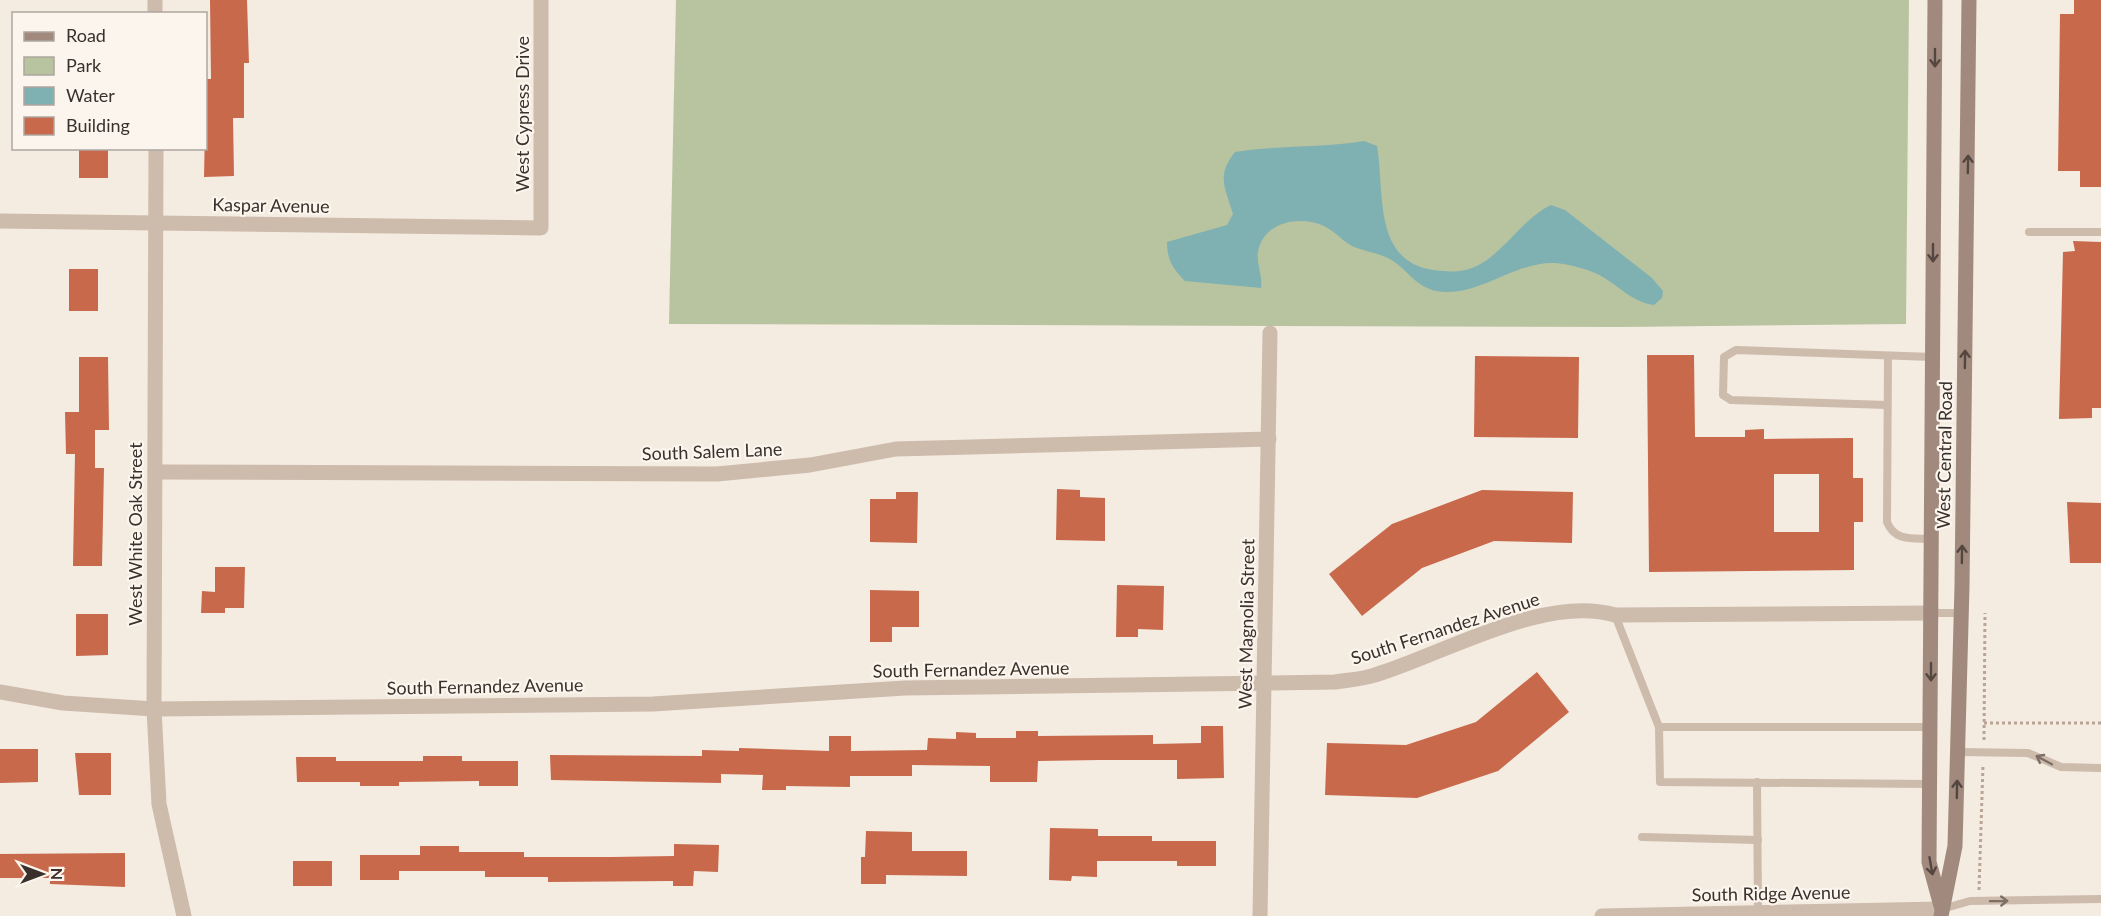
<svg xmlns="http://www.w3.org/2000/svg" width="2101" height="916" viewBox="0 0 2101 916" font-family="Lato,sans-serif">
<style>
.green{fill:#b8c4a0}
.water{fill:#7fb0b2}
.building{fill:#c8694b;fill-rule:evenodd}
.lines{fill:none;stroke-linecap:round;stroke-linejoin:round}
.path{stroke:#b9a596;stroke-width:3;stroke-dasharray:3 3;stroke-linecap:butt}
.lane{stroke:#cdbbac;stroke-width:8}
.street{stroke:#cdbbac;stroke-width:15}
.secondary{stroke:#a18a7d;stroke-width:15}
.oneway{stroke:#544640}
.oneway2{stroke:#7d6f65}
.labels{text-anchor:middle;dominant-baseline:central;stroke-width:4.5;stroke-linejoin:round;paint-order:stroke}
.street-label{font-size:18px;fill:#3b302b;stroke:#fbf5ee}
</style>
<rect width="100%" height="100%" fill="#f4ebe1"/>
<path class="green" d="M676,0H1909L1906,324L1621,327L669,324Z"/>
<path class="water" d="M1364,141L1377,146C1385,191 1372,261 1433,270C1448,272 1463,273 1477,266C1506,251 1522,219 1551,205L1565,210L1652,278L1663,291L1662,298L1654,305C1630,302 1616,282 1595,273C1584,268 1567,264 1555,263C1514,261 1477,299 1436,291C1418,287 1410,274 1396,263C1385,254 1367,252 1354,247C1343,242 1335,231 1324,226C1299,215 1263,222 1258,252C1256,264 1263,275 1261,288L1185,281C1173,269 1167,260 1167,242L1227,225L1233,214C1225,187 1216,176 1235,152C1278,145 1321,148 1364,141Z"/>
<g class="building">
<path d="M210,0H247L249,63H244V118H233L234,176L204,177L206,79H211Z"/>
<path d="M2074,0H2101V187H2080V171H2058L2060,14H2074Z"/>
<rect x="79" y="148" width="29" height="30"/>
<path d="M2073,241L2101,242V408H2092V418L2059,419L2063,252L2075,251Z"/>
<rect x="69" y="269" width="29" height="42"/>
<path d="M1647,355H1694L1695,437H1745V430L1764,429V439L1853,438V478H1863V522H1854V570L1649,572ZM1774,474H1819V532H1774Z"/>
<path d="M1475,356L1579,357L1578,438L1474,437Z"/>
<path d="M79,357H108L109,430H95V468H104L102,566H73L75,454H66L65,412H79Z"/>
<path d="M1057,489L1080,490V497L1105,498V541L1056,540Z"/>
<path d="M1482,490L1573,492L1572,543L1494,541L1422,568L1362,616L1329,574L1392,524Z"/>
<path d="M896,492H918L917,543L870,542V499H896Z"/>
<path d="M2067,502L2101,503V563H2070Z"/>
<path d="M215,567H245L244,608H225V613H201L202,591L215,592Z"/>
<path d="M1117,585L1164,586L1163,630L1138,629V637H1116Z"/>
<path d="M870,590L919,591V627H892V642H870Z"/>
<path d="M76,614H108V655L76,656Z"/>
<path d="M1537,672L1569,712L1498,771L1417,798L1325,795L1327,743L1406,745L1476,722Z"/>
<path d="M1201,726H1223L1224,778L1177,779V760H1099L1038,761L1037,782H990V766L912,765V776H850V787L786,786V790H762L763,775L721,774V783L551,780L550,755L702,756V750L739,751V748L829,751V736H851V751L927,750L928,738L956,739V732L976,733V738H1016V731H1038V736L1153,735V744L1201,743Z"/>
<path d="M0,749H38V782L0,783Z"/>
<path d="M75,753H111V795H79Z"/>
<path d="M423,756H462V761H518V786H479V781L399,782V786H360V782H297L296,757H336V761H423Z"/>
<path d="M1050,828L1098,829V836H1152V841H1216V866H1177V861H1097V877L1072,876L1071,881L1049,880Z"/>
<path d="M866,831L912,832V851H967V876L886,875V884H861V857H865Z"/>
<path d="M674,844L719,845L718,872L694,871L693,886H673V881L548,882V877H485V871H399V880H360V855H420V846H459V852H524V857H612L674,856Z"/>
<path d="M125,853V887L50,884V878H0V854Z"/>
<rect x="293" y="861" width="39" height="25"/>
</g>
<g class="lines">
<g class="path">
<path d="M1984,723H2101"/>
<path d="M1984,740L1985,613"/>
<path d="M1979,890L1983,765"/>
</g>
<g class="lane">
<path d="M2029,232H2101"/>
<path d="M1888,356L1887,522C1895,542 1913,538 1932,539"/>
<path d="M1887,405L1731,400L1723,395L1724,357L1736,350L1932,357"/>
<path d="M1931,613H1961"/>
<path d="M1615,615L1659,727H1931"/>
<path d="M1659,727L1660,782L1930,784"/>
<path d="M1958,752L2028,753L2061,767L2101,768"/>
<path d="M1757,782L1758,913"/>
<path d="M1642,837L1758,840"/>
<path d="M1942,909L1970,901L2101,899"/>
</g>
<g class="street">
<path d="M155,0V14"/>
<path d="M156,148L154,709L159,804L184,916"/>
<path d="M0,221L541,228V0"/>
<path d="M155,472L717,474L810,465L896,449L1269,439"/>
<path d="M0,692L63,703L154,709L653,704L905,688L1335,682C1348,680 1363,679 1375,675C1444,654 1545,594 1615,615L1931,613"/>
<path d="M1260,916L1270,333"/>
<path d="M1602,916L1941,909"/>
</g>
<g class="secondary">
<path d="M1935,0L1929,862L1941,906"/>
<path d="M1941,916L1955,846L1962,586L1969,0"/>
</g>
</g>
<defs><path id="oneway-shaft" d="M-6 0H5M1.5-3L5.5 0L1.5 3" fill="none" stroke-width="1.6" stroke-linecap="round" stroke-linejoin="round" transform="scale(1.5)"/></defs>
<g class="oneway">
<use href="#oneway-shaft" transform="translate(1935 58) rotate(90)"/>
<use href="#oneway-shaft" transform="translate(1968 164) rotate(-89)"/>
<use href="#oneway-shaft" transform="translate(1933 253) rotate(90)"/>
<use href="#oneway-shaft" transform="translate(1965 359) rotate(-89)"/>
<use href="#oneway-shaft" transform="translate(1962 554) rotate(-89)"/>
<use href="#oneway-shaft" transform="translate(1931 672) rotate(90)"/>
<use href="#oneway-shaft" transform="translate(1957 789) rotate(-89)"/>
<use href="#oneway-shaft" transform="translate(1931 866) rotate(80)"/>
</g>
<g class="oneway2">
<use href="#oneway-shaft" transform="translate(2044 760) rotate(-152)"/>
<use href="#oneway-shaft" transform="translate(1999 901) rotate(-1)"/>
</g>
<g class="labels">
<g class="street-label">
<text transform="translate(522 114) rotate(-90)">West Cypress Drive</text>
<text transform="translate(271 205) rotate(1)">Kaspar Avenue</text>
<text transform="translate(712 451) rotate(-2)">South Salem Lane</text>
<text transform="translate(1944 455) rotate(-89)">West Central Road</text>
<text transform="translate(135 534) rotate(-90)">West White Oak Street</text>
<text transform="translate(1246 624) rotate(-89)">West Magnolia Street</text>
<text transform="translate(1445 628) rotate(-18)">South Fernandez Avenue</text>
<text transform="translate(971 669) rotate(-1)">South Fernandez Avenue</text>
<text transform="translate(485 686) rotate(-1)">South Fernandez Avenue</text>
<text transform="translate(1771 893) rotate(-1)">South Ridge Avenue</text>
</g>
</g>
<rect x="12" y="12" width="195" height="138" fill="#fbf5ee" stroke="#aea6a0" stroke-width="1.5"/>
<rect x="24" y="32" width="30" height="9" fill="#a18a7d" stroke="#aea6a0" stroke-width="1.5"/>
<text x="66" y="42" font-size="18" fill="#3b302b">Road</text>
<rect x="24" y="57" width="30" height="18" fill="#b8c4a0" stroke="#aea6a0" stroke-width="1.5"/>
<text x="66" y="72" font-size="18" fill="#3b302b">Park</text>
<rect x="24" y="87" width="30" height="18" fill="#7fb0b2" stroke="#aea6a0" stroke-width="1.5"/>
<text x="66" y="102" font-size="18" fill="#3b302b">Water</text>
<rect x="24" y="117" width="30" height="18" fill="#c8694b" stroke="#aea6a0" stroke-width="1.5"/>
<text x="66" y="132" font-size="18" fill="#3b302b">Building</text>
<g transform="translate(42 874) rotate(90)" stroke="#fbf5ee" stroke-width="4.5" paint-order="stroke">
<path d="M0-4.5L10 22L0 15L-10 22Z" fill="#3b302b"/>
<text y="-9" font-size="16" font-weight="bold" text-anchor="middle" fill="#3b302b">N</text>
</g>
</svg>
